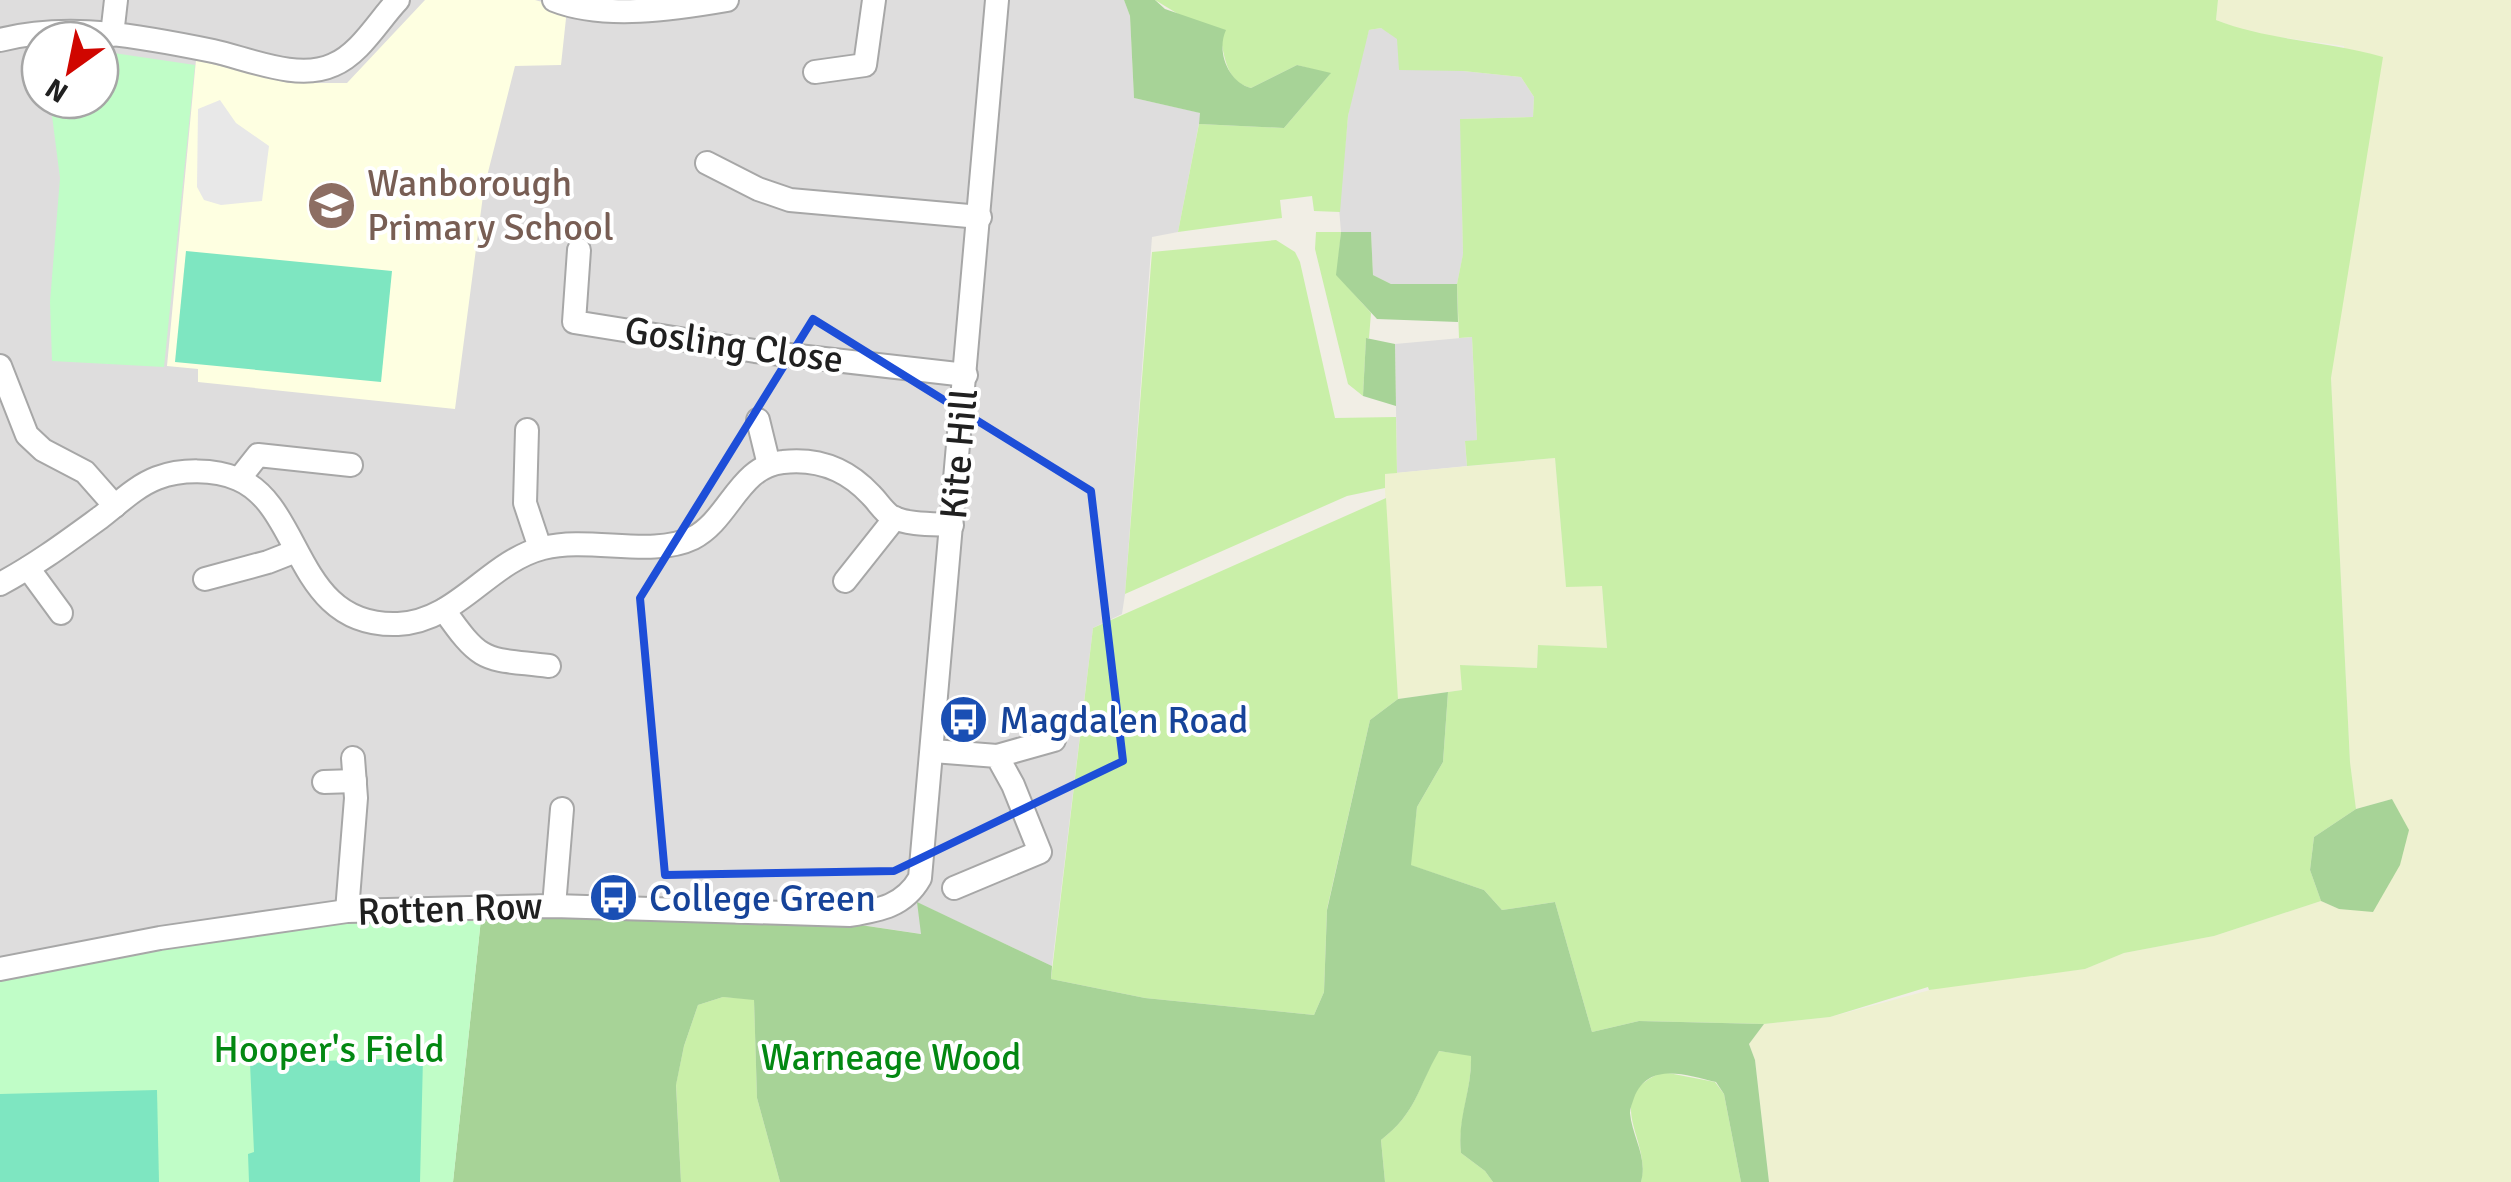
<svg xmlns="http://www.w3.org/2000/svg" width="2511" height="1182" viewBox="0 0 2511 1182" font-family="Signika,sans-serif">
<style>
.residential{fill:#dedddd;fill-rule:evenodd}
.education{fill:#feffe1}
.farmland{fill:#eef1d0}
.grass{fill:#c9efa8}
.forest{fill:#a7d397}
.park{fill:#c0fdc7}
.pitch{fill:#7ee6c1}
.parking{fill:#e8e8e8}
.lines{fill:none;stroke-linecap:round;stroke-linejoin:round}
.minor-casing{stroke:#a7a7a7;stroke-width:26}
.minor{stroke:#fff;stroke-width:22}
.marked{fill:none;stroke:#1d4ed8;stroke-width:8;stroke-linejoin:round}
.labels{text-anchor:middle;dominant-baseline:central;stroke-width:8;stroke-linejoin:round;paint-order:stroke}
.education-label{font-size:38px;fill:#785e54;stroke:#fff;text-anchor:start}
.street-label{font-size:38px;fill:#202020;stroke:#fff}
.transit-label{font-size:38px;fill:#164399;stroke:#fff;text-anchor:start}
.park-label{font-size:38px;fill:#038812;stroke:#fff}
</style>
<rect width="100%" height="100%" fill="#f1eee5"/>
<g class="residential">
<path d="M0,0H1124L1130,16L1134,98L1201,113L1178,232L1152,237L1125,594L1122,614L1093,628L1052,966L918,903L922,934L813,918L481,919L347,911L0,968ZM40,40H100V100H40Z"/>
<path d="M1381,28L1463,71L1521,77L1534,97L1533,117L1461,119L1463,255L1457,284H1391L1373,275L1371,233L1341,232L1339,208L1348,116L1357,70L1369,30Z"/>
<path d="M1472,337L1477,440L1465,442L1467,466L1397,473L1395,344Z"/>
</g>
<path class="education" d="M425,0H535L567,9L561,65L515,66L484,188L455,409L198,382V369L167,366L196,60L289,83H347Z"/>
<g class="farmland">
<path d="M2218,0H2511V1182H1769L1755,1060L1749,1044L1764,1024L1830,1017L1945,986L2085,969L2124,953L2214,936L2321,901L2339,909L2392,799L2356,809L2350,762L2331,378L2338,317L2344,46L2250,33L2216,20Z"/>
<path d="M1555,458L1566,586L1602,585L1607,649L1538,645L1537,668L1461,665L1462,690L1398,699L1384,474Z"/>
</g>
<g class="grass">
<path d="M1155,0H2218L2216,20C2270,41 2328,41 2383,57L2331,378L2350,762L2356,809L2314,837L2310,870L2321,901L2214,936L2124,953L2085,969L1929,990L1928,987L1830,1017L1764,1024L1639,1021L1592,1032L1555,902L1502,910L1484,890L1410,865L1417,807L1443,762L1448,692L1462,690L1460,665L1537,668L1538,645L1607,648L1602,586L1566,587L1555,458L1467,466L1465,441L1477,440L1472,337L1459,338L1457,284L1463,254L1460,119L1533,117L1534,97L1521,77L1463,71L1399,70L1397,39L1381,28L1369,30L1348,116L1340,212L1314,211L1312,196L1280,200L1282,218L1178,232L1199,124L1284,128L1330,74L1297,65L1251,88C1228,82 1225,61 1221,40Z"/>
<path d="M1316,232H1341L1337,275L1371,313L1369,338L1366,339L1363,396L1348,384L1315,249Z"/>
<path d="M1276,240L1295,252L1300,262L1335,418L1396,417L1397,473L1385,474V488L1347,496L1125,594L1152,252Z"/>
<path d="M1386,498L1398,699L1370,720L1327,909L1324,992L1314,1015L1145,998L1051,979L1093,628Z"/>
<path d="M723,997L754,999L757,1098L780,1182H681L676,1084L684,1046L698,1005Z"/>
<path d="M1438,1051L1471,1055C1472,1091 1458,1117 1461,1153L1485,1171L1493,1182H1385L1381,1140C1417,1112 1417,1089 1438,1051Z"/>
<path d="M1663,1072L1715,1082L1724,1094L1741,1182H1641C1653,1140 1599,1098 1663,1072Z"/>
</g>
<g class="forest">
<path d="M1124,0H1155L1165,9L1226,30C1216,51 1228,82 1251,88L1297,65L1331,73L1284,128L1199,124L1200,113L1134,98L1130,16Z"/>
<path d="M1341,232H1371L1373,275L1391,284H1457L1458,322L1377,319L1336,275Z"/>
<path d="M1366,338L1395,344L1396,406L1363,396Z"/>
<path d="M1448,692L1443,762L1417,807L1411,865L1484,890L1502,910L1555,902L1592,1032L1639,1021L1764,1024L1749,1044L1755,1060L1769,1182H1741L1724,1094L1716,1082C1686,1075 1648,1061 1634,1098C1632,1104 1630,1108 1630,1113C1632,1137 1648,1157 1641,1182H1493L1485,1171L1461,1153C1457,1116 1472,1092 1471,1056L1439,1051C1417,1089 1417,1112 1381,1140L1385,1182H780L757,1098L754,1000L723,997L698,1005L684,1046L676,1085L681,1182H453L481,919L551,915L813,918L921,934L917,902L1052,966L1051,979L1145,998L1314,1015L1324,992L1327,910L1370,720L1398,699Z"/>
<path d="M2392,799L2409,830L2400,865L2373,912L2339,909L2321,901L2310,870L2314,837L2356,809Z"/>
</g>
<g class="park">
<path d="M100,51L195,65L164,367L52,361L50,302L60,178L50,100H100Z"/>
<path d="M347,911L481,919L453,1182H0V969Z"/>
</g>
<g class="pitch">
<path d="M186,251L392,271L381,382L175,362Z"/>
<path d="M423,1058L420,1182H249L248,1154L254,1152L250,1063Z"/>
<path d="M157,1090L159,1182H0V1094Z"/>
</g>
<path class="parking" d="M220,100L236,123L269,146L262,201L221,205L204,200L197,187L198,109Z"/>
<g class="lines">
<defs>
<g id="minor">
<path d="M554,0C604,20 675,9 727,0"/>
<path d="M112,35L116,0"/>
<path d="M0,40C70,22 144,37 213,51C249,59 298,81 333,65C360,54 378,21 398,0"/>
<path d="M815,72L865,65L874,0"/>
<path d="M707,163L758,189L790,200L980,217"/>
<path d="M579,250L574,322L755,351L966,375"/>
<path d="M0,366L27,435L43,450L85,472L115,506"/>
<path d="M758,420L769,465"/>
<path d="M527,430L525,503L540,548"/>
<path d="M239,479L258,455L351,465"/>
<path d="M28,568L61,613"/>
<path d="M205,579L268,562L296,551"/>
<path d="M845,581L895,518"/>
<path d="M0,584C36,565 68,541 101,517C118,504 136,486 157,478C181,469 214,469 238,479C304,507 294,628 398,624C458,621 488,562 543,548C589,536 652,558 693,538C729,520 739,466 783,462C818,458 847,469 871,495C878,502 884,512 892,517C908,525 934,524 952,525"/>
<path d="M444,610C483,666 485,658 549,666"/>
<path d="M933,751L997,756L1013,785L1040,852L954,888"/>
<path d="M997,756L1054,740"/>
<path d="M324,782L355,781"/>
<path d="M554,906L562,809"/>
<path d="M347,911L356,798L353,758"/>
<path d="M0,969L160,938L347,911L554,906L850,915C880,910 904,906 920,878L997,0"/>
</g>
</defs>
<use href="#minor" class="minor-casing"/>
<use href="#minor" class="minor"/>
</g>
<path class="marked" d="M813,319L1091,491L1123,761L894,871L665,875L640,598Z"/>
<defs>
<symbol id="school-disc" viewBox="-11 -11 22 22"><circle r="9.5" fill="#8d6e63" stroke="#fff"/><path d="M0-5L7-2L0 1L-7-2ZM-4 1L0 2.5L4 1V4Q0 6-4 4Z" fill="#fff"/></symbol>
<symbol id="bus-disc" viewBox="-11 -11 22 22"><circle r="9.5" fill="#1a4fb4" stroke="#fff"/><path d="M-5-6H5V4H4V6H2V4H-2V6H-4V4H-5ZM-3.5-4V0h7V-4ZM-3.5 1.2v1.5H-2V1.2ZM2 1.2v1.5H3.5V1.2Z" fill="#fff"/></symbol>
</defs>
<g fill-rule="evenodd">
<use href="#school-disc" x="304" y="178" width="55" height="55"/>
<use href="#bus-disc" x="936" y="692" width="55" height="55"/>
<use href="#bus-disc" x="586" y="870" width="55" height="55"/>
</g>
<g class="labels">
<g class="education-label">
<text x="367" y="183">Wanborough<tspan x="367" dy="44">Primary School</tspan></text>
</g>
<g class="street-label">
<text transform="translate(734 345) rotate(8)">Gosling Close</text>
<text transform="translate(959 454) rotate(-85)">Kite Hill</text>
<text transform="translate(450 909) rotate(-2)">Rotten Row</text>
</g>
<g class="transit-label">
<text x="999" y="720">Magdalen Road</text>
<text x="649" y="898">College Green</text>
</g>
<g class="park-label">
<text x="329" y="1049">Hooper's Field</text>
<text x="891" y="1057">Warneage Wood</text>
</g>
</g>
<g transform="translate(70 70) rotate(213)"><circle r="48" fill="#ffffff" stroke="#a6a6a6" stroke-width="2.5"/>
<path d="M0-8L18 38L0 25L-18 38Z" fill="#d00600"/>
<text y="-15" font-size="28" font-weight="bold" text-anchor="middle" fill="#202020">N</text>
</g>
</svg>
